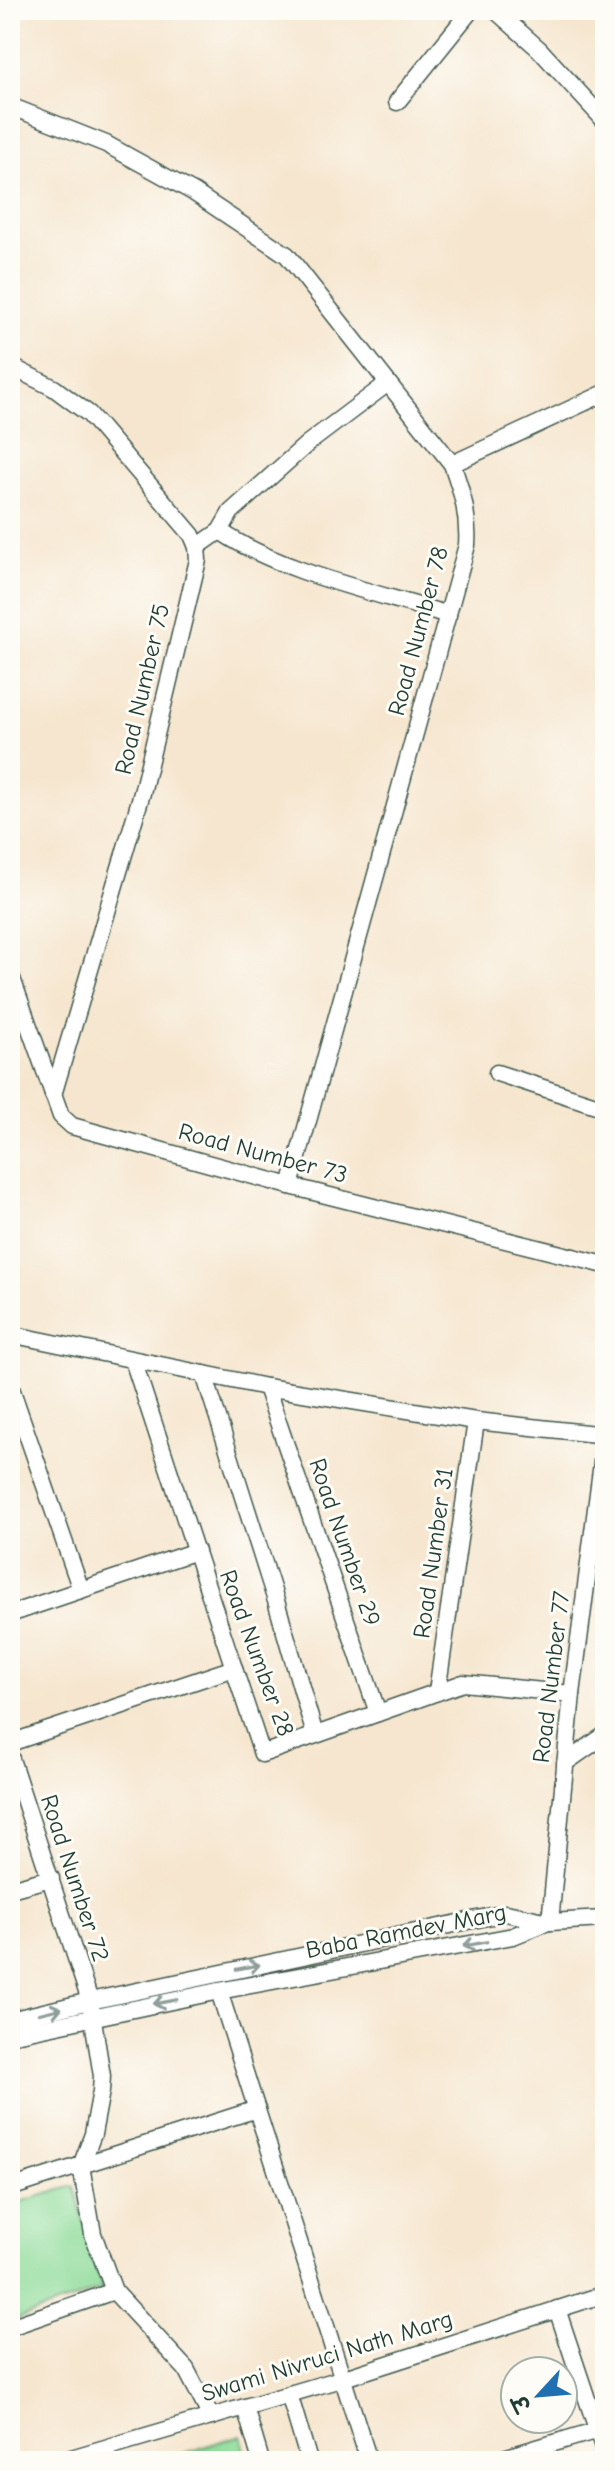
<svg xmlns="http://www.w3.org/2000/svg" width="615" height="2471" viewBox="0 0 615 2471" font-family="'Comic Neue','Playpen Sans Deva',sans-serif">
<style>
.green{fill:#8edc9a;stroke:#568c67;stroke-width:2}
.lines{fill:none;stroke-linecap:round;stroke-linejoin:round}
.minor-casing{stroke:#3f564b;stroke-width:19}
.minor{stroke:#fff;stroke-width:16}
.oneway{stroke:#8f9e9a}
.labels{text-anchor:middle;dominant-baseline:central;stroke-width:6;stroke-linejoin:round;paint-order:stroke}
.street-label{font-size:24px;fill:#1f3d34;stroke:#fdfcf7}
</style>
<rect width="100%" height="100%" fill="#fdfcf7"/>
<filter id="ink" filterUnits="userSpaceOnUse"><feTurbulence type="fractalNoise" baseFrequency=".0125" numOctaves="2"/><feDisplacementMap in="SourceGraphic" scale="16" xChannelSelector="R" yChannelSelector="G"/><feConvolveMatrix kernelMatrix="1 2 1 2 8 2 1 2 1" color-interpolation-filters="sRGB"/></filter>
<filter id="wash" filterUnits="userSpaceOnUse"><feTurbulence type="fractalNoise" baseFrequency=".006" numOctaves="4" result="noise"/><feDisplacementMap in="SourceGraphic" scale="32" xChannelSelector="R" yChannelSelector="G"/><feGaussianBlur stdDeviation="1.8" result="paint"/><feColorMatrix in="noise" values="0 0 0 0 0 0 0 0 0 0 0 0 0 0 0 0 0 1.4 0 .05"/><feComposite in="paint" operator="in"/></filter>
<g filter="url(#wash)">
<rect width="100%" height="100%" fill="#f6e6cf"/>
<g class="green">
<path d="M74,2186L102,2289L10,2322V2205Z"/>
<path d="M241,2435L248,2461H177L175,2456Z"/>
</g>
</g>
<g filter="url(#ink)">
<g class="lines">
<defs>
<g id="minor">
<path d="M495,10L539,49L605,121"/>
<path d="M397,102L471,10"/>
<path d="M10,106L106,144L193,192L287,255L452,464C462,492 469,515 467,545L290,1186"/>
<path d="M10,366L54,388L89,414L192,535L197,547L198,560L142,793L53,1095"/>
<path d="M452,464L605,393"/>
<path d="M220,531C279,572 379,593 448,615"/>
<path d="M197,547L220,531L231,512L307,444L388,383"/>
<path d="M10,973L61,1116L72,1126L290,1186L605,1265"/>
<path d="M497,1073L605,1108"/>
<path d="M10,1334L266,1387L476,1421L605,1435"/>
<path d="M133,1360L262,1754L463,1683L572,1694"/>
<path d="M204,1374L276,1601L315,1735"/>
<path d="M10,1385L81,1590"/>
<path d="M266,1387L378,1713"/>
<path d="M10,1614L196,1551"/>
<path d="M437,1692L476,1421"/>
<path d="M10,1743L234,1668"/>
<path d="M10,1756L90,2001L102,2076L101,2091L93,2134L81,2166L93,2234L114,2291L186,2369L211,2417"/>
<path d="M565,1763L605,1735"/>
<path d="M10,1889L51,1878"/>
<path d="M550,1922L572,1694L605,1439"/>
<path d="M219,1991L369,2461"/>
<path d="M10,2020L90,2001L506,1913L550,1922L604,1919L605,1923"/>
<path d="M10,2035L219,1991L513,1936L548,1922"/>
<path d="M10,2188L257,2109"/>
<path d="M557,2309L605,2453"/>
<path d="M10,2327L114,2291"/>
<path d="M289,2394L309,2461"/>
<path d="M245,2407L261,2461"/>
<path d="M61,2461L344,2378L605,2294"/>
<path d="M493,2461L605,2428"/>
</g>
</defs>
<use href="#minor" class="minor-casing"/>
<use href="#minor" class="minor"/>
</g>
<defs><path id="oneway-shaft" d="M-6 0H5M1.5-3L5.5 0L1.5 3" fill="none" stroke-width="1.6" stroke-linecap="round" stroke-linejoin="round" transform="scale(2)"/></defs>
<g class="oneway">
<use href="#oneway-shaft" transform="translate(475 1944) rotate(169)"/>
<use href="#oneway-shaft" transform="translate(248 1967) rotate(-11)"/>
<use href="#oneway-shaft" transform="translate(165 2002) rotate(169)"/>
<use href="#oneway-shaft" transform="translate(50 2011) rotate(-13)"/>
</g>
</g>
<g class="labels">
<g class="street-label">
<text transform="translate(418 631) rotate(-75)">Road Number 78</text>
<text transform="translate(142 689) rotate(-77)">Road Number 75</text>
<text transform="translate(263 1153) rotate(15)">Road Number 73</text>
<text transform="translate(345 1542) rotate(71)">Road Number 29</text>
<text transform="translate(433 1553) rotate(-82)">Road Number 31</text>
<text transform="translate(257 1653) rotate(70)">Road Number 28</text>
<text transform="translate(551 1677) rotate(-83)">Road Number 77</text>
<text transform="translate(75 1878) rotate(72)">Road Number 72</text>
<text transform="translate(406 1931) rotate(-11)">Baba Ramdev Marg</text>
<text transform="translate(327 2356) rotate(-17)">Swami Nivruci Nath Marg</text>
</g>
</g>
<rect width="615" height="2471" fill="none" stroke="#fdfcf7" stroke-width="40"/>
<g transform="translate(539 2395) rotate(244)"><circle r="38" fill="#fdfcf7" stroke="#a4b0a9" stroke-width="2"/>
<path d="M0-6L14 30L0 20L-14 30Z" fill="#1f6fb2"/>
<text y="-12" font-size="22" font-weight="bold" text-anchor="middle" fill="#1f3d34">उ</text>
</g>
</svg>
